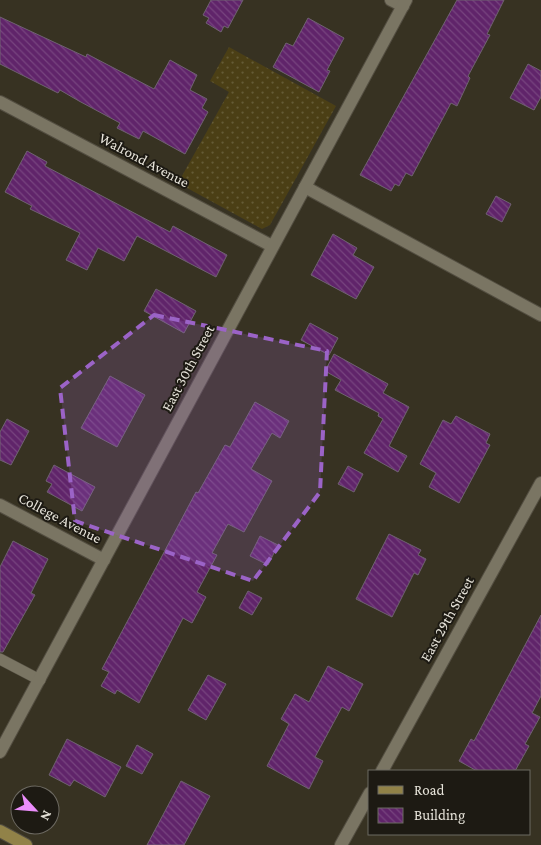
<svg xmlns="http://www.w3.org/2000/svg" width="541" height="845" viewBox="0 0 541 845" font-family="'Crimson Pro',serif">
<style>
.grass{fill:url(#grass-dots)}
.building{fill:url(#building-back-hatch);stroke:#6f6271}
.lines{fill:none;stroke-linecap:round;stroke-linejoin:round}
.lane-casing{stroke:#534e41;stroke-width:12}
.street-casing{stroke:#534e41;stroke-width:14}
.secondary-casing{stroke:#534e41;stroke-width:14}
.lane{stroke:#7a7563;stroke-width:11}
.street{stroke:#7a7563;stroke-width:12}
.secondary{stroke:#918248;stroke-width:12}
.marked{fill:#9b63c7;fill-opacity:0.2;stroke:#9b63c7;stroke-width:4;stroke-dasharray:10 6;stroke-linejoin:round}
.labels{text-anchor:middle;dominant-baseline:central;stroke-width:4;stroke-linejoin:round;paint-order:stroke}
.street-label{font-size:15px;fill:#e6e3d9;stroke:#1d1a13}
</style>
<defs>
<pattern id="grass-dots" width="8" height="8" patternUnits="userSpaceOnUse" patternTransform="scale(1.25)"><rect width="8" height="8" fill="#4b3f15"/><path d="M2 2h.1M6 6h.1" fill="none" stroke="#655b36" stroke-width="1.8" stroke-linecap="round"/></pattern>
<pattern id="building-back-hatch" width="6" height="6" patternUnits="userSpaceOnUse" patternTransform="scale(1.25)"><rect width="6" height="6" fill="#60246a"/><path d="M-1 5l2 2M0 0l6 6M5-1l2 2" fill="none" stroke="#77447f"/></pattern>
</defs>
<rect width="100%" height="100%" fill="#373222"/>
<path class="grass" d="M229,47L336,106L270,225L262,229L178,183L229,92L210,81Z"/>
<g class="building">
<path d="M211,0H243L228,28L224,26L221,32L206,23L209,18L203,15Z"/>
<path d="M457,0H504L487,34L490,35L468,76L470,78L457,106L451,103L412,176L406,173L399,186L395,184L391,191L360,175Z"/>
<path d="M0,17L86,57L87,54L154,89L170,60L197,75L190,90L207,99L202,108L208,112L185,154L143,131L139,139L117,128L120,123L79,101L60,90L58,93L0,64Z"/>
<path d="M308,18L344,38L327,70L330,71L319,92L273,67L286,43L293,46Z"/>
<path d="M528,64L541,71V97L534,110L510,98Z"/>
<path d="M27,151L47,162L45,166L121,206L170,232L173,226L227,255L216,277L137,236L124,261L98,248L87,270L66,260L80,233L30,209L32,206L5,192Z"/>
<path d="M496,196L511,204L502,222L486,214Z"/>
<path d="M333,234L357,248L353,255L374,267L356,299L311,275Z"/>
<path d="M156,289L196,311L184,333L144,311Z"/>
<path d="M310,323L338,338L329,355L301,340Z"/>
<path d="M334,354L388,384L383,393L409,407L389,446L407,456L398,472L364,453L383,419L378,416L379,413L335,390L341,380L325,371Z"/>
<path d="M110,376L145,395L117,447L81,428Z"/>
<path d="M255,402L289,421L280,438L272,433L251,469L272,481L244,532L228,524L212,553L217,555L197,592L206,597L192,623L183,618L139,703L117,690L115,694L101,686L109,672L102,669L196,492L198,493L225,445L230,447Z"/>
<path d="M456,416L490,434L486,443L490,445L459,503L429,487L436,473L420,464L443,420L451,424Z"/>
<path d="M7,419L29,431L11,465L0,460V432Z"/>
<path d="M54,465L95,487L82,511L47,492L52,484L46,481Z"/>
<path d="M348,466L363,474L354,492L338,484Z"/>
<path d="M389,534L421,550L418,555L426,559L418,575L414,573L392,617L356,599Z"/>
<path d="M260,536L278,545L268,565L250,556Z"/>
<path d="M13,541L48,559L31,593L35,595L3,652H0V567Z"/>
<path d="M248,591L262,598L252,615L239,608Z"/>
<path d="M541,615V696L532,713L540,717L525,744L529,746L515,771H477L459,761L471,739L474,741Z"/>
<path d="M328,666L363,684L349,711L342,707L315,757L323,761L309,789L267,766L289,724L281,719L295,694L309,702Z"/>
<path d="M208,675L226,684L206,720L188,710Z"/>
<path d="M67,739L121,767L105,797L74,780L70,786L49,775Z"/>
<path d="M137,745L153,754L142,774L126,766Z"/>
<path d="M181,781L210,796L184,845H147Z"/>
</g>
<g class="lines">
<defs>
<path id="lane" d="M0,659L40,680"/>
<g id="street">
<path d="M391,0L403,6"/>
<path d="M0,102L272,246"/>
<path d="M305,187L541,315"/>
<path d="M0,505L104,560"/>
<path d="M0,752L406,0"/>
<path d="M382,771L541,483"/>
<path d="M341,845L370,793"/>
</g>
<path id="secondary" d="M0,831L26,845"/>
</defs>
<use href="#lane" class="lane-casing"/>
<use href="#street" class="street-casing"/>
<use href="#secondary" class="secondary-casing"/>
<use href="#lane" class="lane"/>
<use href="#street" class="street"/>
<use href="#secondary" class="secondary"/>
</g>
<path class="marked" d="M154,315L327,351L320,492L253,581L75,521L60,388Z"/>
<g class="labels">
<g class="street-label">
<text transform="translate(144 160) rotate(28)">Walrond Avenue</text>
<text transform="translate(188 368) rotate(-62)">East 30th Street</text>
<text transform="translate(60 518) rotate(28)">College Avenue</text>
<text transform="translate(447 619) rotate(-61)">East 29th Street</text>
</g>
</g>
<rect x="368" y="770" width="162" height="65" fill="#1d1a13" stroke="#6d6a62"/>
<rect x="378" y="786" width="25" height="8" fill="#918248" stroke="#6d6a62"/>
<text x="414" y="795" font-size="15" fill="#e6e3d9">Road</text>
<rect x="378" y="808" width="25" height="15" fill="url(#building-back-hatch)" stroke="#6d6a62"/>
<text x="414" y="820" font-size="15" fill="#e6e3d9">Building</text>
<g transform="translate(35 810) rotate(116)"><circle r="24" fill="#1d1a13" stroke="#6d6a62"/>
<path d="M0-4L9 19L0 12L-9 19Z" fill="#eb8dfb"/>
<text y="-8" font-size="14" font-weight="bold" text-anchor="middle" fill="#e6e3d9">N</text>
</g>
</svg>
